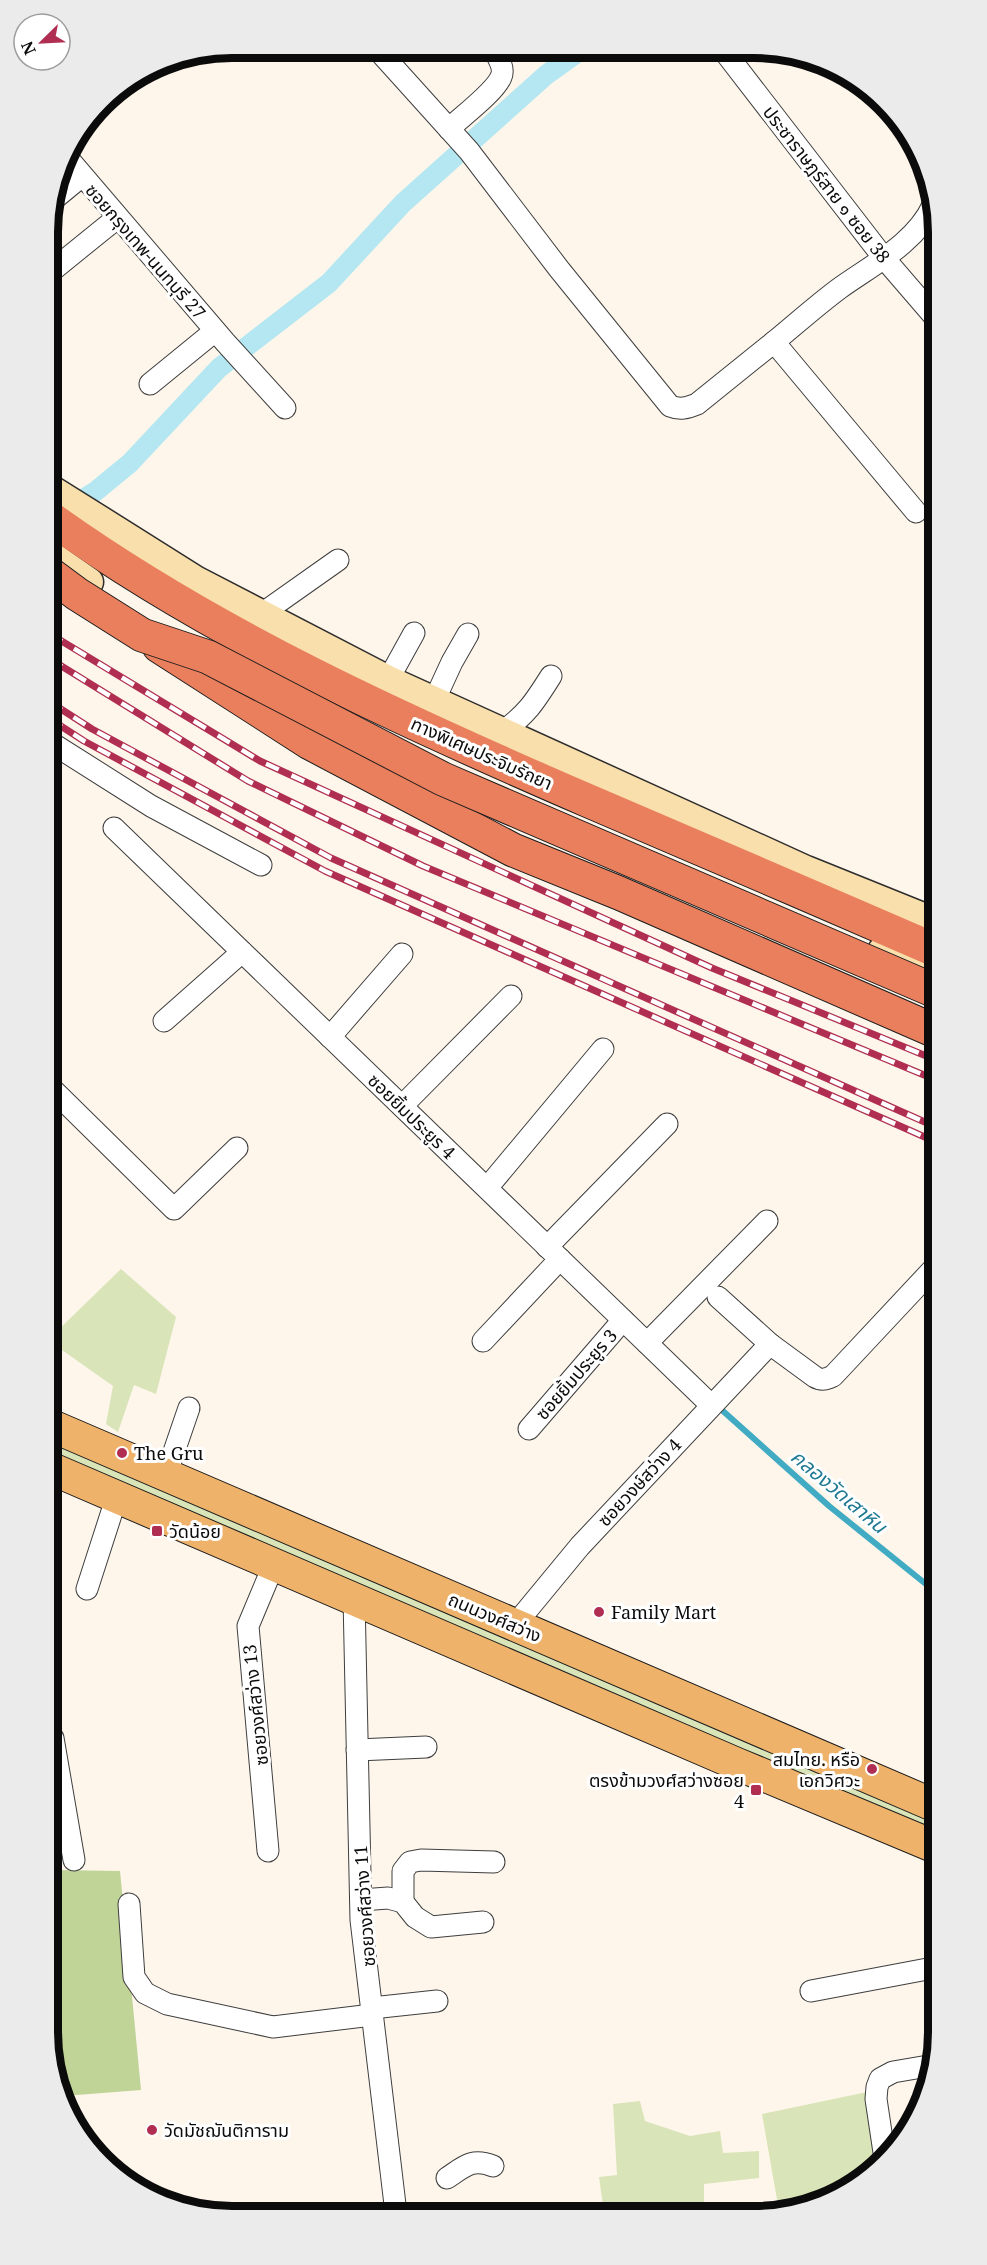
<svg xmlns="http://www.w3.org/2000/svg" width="987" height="2265" viewBox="0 0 987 2265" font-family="'Noto Serif','Noto Sans Thai',serif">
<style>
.green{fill:#d9e5b8}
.forest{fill:#c0d498}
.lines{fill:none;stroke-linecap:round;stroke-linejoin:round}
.stream{stroke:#40abc3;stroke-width:6}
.canal{stroke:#b4e7f1;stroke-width:20}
.minor-casing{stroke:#3e3e3e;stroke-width:23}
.secondary-casing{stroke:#2d2d2d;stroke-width:31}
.primary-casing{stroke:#1c1c1c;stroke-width:34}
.motorway-casing{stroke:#1c1c1c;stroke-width:35}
.minor{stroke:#fff;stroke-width:21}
.secondary{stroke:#f9dfab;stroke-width:28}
.primary{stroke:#eeb26b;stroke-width:32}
.motorway{stroke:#e97f5d;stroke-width:33}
.rail-casing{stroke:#b02e51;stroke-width:7}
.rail{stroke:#fff;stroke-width:4.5;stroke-dasharray:14;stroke-linecap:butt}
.motorway-bridge-casing{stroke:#1c1c1c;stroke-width:35;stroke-linecap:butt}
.motorway-bridge{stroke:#e97f5d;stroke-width:33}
.poi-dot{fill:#b02e51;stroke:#fff;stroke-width:2}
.labels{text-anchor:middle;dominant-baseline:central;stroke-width:6;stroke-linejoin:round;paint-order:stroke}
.street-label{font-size:18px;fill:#0b0b0b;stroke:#fff}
.poi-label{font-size:18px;fill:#0b0b0b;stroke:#fff;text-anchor:start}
.water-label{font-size:20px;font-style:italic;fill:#1f7993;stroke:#fff}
.rim{fill:none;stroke:#0b0b0b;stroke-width:8}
</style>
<rect width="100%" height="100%" fill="#fef6eb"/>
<g class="green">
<path d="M121,1269L176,1317L156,1394L134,1385L118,1432L106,1424L113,1386L52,1343V1336Z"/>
<path d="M52,1439L938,1819V1833L99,1475L52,1454Z"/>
<path d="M867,2092L878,2166L857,2186L802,2211H779L762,2114Z"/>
<path d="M640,2101L645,2121L690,2136L720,2131L723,2153L759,2151V2178L704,2184V2211L604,2212L599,2177L617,2175L613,2104Z"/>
</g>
<path class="forest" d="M54,1870L120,1871L141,2090L64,2096L54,2080Z"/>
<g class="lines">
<path class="stream" d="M723,1411L829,1506L937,1593"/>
<path class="canal" d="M67,509L96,491L130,463L219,368L329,283L403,203L546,75L581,50"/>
<defs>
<g id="minor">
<path d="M377,49L469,151L559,269L670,406C680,410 687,408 697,404L774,342L916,512"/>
<path d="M724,51L883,257L933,315"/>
<path d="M449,129C461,117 495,92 501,77C505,69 498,57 494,50"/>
<path d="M66,156L225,342L285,408"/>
<path d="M54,199L82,176"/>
<path d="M49,273L117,218"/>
<path d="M774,342C796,324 817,305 840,288C872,265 916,243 933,205"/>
<path d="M150,384L215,331"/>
<path d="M260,615L338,560"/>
<path d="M388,680L414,633"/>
<path d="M434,701L452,662L468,634"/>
<path d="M501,733C527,714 534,703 551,676"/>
<path d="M50,742L151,806L261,865"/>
<path d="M114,828L711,1405"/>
<path d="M164,1021L242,952"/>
<path d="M330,1037L402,954"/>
<path d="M51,1088L174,1209L237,1148"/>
<path d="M402,1106L511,996"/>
<path d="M487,1188L603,1049"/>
<path d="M547,1247L667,1124"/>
<path d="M718,1297L770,1344L815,1377C822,1381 826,1379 833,1376L936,1266"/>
<path d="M483,1341L560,1259"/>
<path d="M647,1343L767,1221"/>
<path d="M529,1429L623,1320"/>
<path d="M166,1475L189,1408"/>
<path d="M87,1589L117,1496"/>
<path d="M354,1598L361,1920L396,2213"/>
<path d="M514,1626L580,1546L770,1344"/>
<path d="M53,1738L74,1860"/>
<path d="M357,1750L426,1747"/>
<path d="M268,1851L248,1626L274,1564"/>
<path d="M361,1900L388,1898L403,1902L415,1917L431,1927L483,1922"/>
<path d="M403,1902V1871L410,1862L421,1860L494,1862"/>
<path d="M129,1904L134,1977L145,1993L167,2004L273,2027L372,2015"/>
<path d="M811,1991L938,1967"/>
<path d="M372,2008L437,2001"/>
<path d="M885,2159L876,2099L877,2087L880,2079L893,2072L934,2065"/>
<path d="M447,2178C465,2166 472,2158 493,2166"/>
</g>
<g id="secondary">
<path d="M49,488L197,581L388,680L806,870L935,922"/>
<path d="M49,554L89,582"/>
<path d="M882,951L935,973"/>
</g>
<g id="primary">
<path d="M52,1426L938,1807"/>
<path d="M52,1469L737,1764L938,1848"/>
</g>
<g id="motorway">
<path d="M49,517C215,636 402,720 589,801C704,850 820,900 935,950"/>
<path d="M159,646L310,743L513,850L619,893L935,1031"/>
</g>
</defs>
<use href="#minor" class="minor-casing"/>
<use href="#secondary" class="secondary-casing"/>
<use href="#primary" class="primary-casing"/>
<use href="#motorway" class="motorway-casing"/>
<use href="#minor" class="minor"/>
<use href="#secondary" class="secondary"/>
<use href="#primary" class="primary"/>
<use href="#motorway" class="motorway"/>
<defs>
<g id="rail">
<path d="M50,634L260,761L712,968L936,1060"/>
<path d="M50,659L248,781L423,866L936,1080"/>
<path d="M50,702L92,729L331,858L936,1127"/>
<path d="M50,719L84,741L325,871L936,1142"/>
</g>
</defs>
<use href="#rail" class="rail-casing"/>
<use href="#rail" class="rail"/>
<defs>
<path id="motorway-bridge" d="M50,574L77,594L142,635L208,657L443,779L935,991"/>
</defs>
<use href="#motorway-bridge" class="motorway-bridge-casing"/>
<use href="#motorway-bridge" class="motorway-bridge"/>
</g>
<g class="poi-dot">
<circle cx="122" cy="1453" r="6"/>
<rect x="151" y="1525" width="12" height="12" rx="3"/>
<circle cx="599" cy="1612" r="6"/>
<circle cx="872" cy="1769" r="6"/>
<rect x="750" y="1784" width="12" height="12" rx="3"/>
<circle cx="152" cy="2130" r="6"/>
</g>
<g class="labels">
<g class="street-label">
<text transform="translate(827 184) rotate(52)">ประชาราษฎร์สาย ๑ ซอย 38</text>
<text transform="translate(146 251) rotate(49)">ซอยกรุงเทพ-นนทบุรี 27</text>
<text transform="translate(482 753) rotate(24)">ทางพิเศษประจิมรัถยา</text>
<text transform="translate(412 1116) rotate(44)">ซอยยิ้มประยูร 4</text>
<text transform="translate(576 1374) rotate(-49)">ซอยยิ้มประยูร 3</text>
<text transform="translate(639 1482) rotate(-47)">ซอยวงษ์สว่าง 4</text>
<text transform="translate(495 1617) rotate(23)">ถนนวงศ์สว่าง</text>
<text transform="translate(255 1705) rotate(-96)">ซอยวงศ์สว่าง 13</text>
<text transform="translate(364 1906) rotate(-94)">ซอยวงศ์สว่าง 11</text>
</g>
<g class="poi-label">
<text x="134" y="1453">The Gru</text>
<text x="169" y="1531">วัดน้อย</text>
<text x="611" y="1612">Family Mart</text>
<text x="860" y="1759" text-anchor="end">สมไทย. หรือ<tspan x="860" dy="21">เอกวิศวะ</tspan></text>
<text x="744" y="1780" text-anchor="end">ตรงข้ามวงศ์สว่างซอย<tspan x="744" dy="21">4</tspan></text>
<text x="164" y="2130">วัดมัชฌันติการาม</text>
</g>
<g class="water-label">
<text transform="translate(839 1491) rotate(40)">คลองวัดเสาหิน</text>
</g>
</g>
<path d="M0 0H987V2265H0ZM232 58H754A174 174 0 0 1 928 232V2032A174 174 0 0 1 754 2206H232A174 174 0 0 1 58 2032V232A174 174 0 0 1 232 58Z" fill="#ebebeb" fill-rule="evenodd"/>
<path class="rim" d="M232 58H754A174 174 0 0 1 928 232V2032A174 174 0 0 1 754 2206H232A174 174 0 0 1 58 2032V232A174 174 0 0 1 232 58Z"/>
<g transform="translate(42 42) rotate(246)"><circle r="28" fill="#ffffff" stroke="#9d9d9d" stroke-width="1.5"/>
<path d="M0-4.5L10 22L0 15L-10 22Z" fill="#b02e51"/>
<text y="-9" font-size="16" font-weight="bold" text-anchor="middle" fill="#0b0b0b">N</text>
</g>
</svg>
